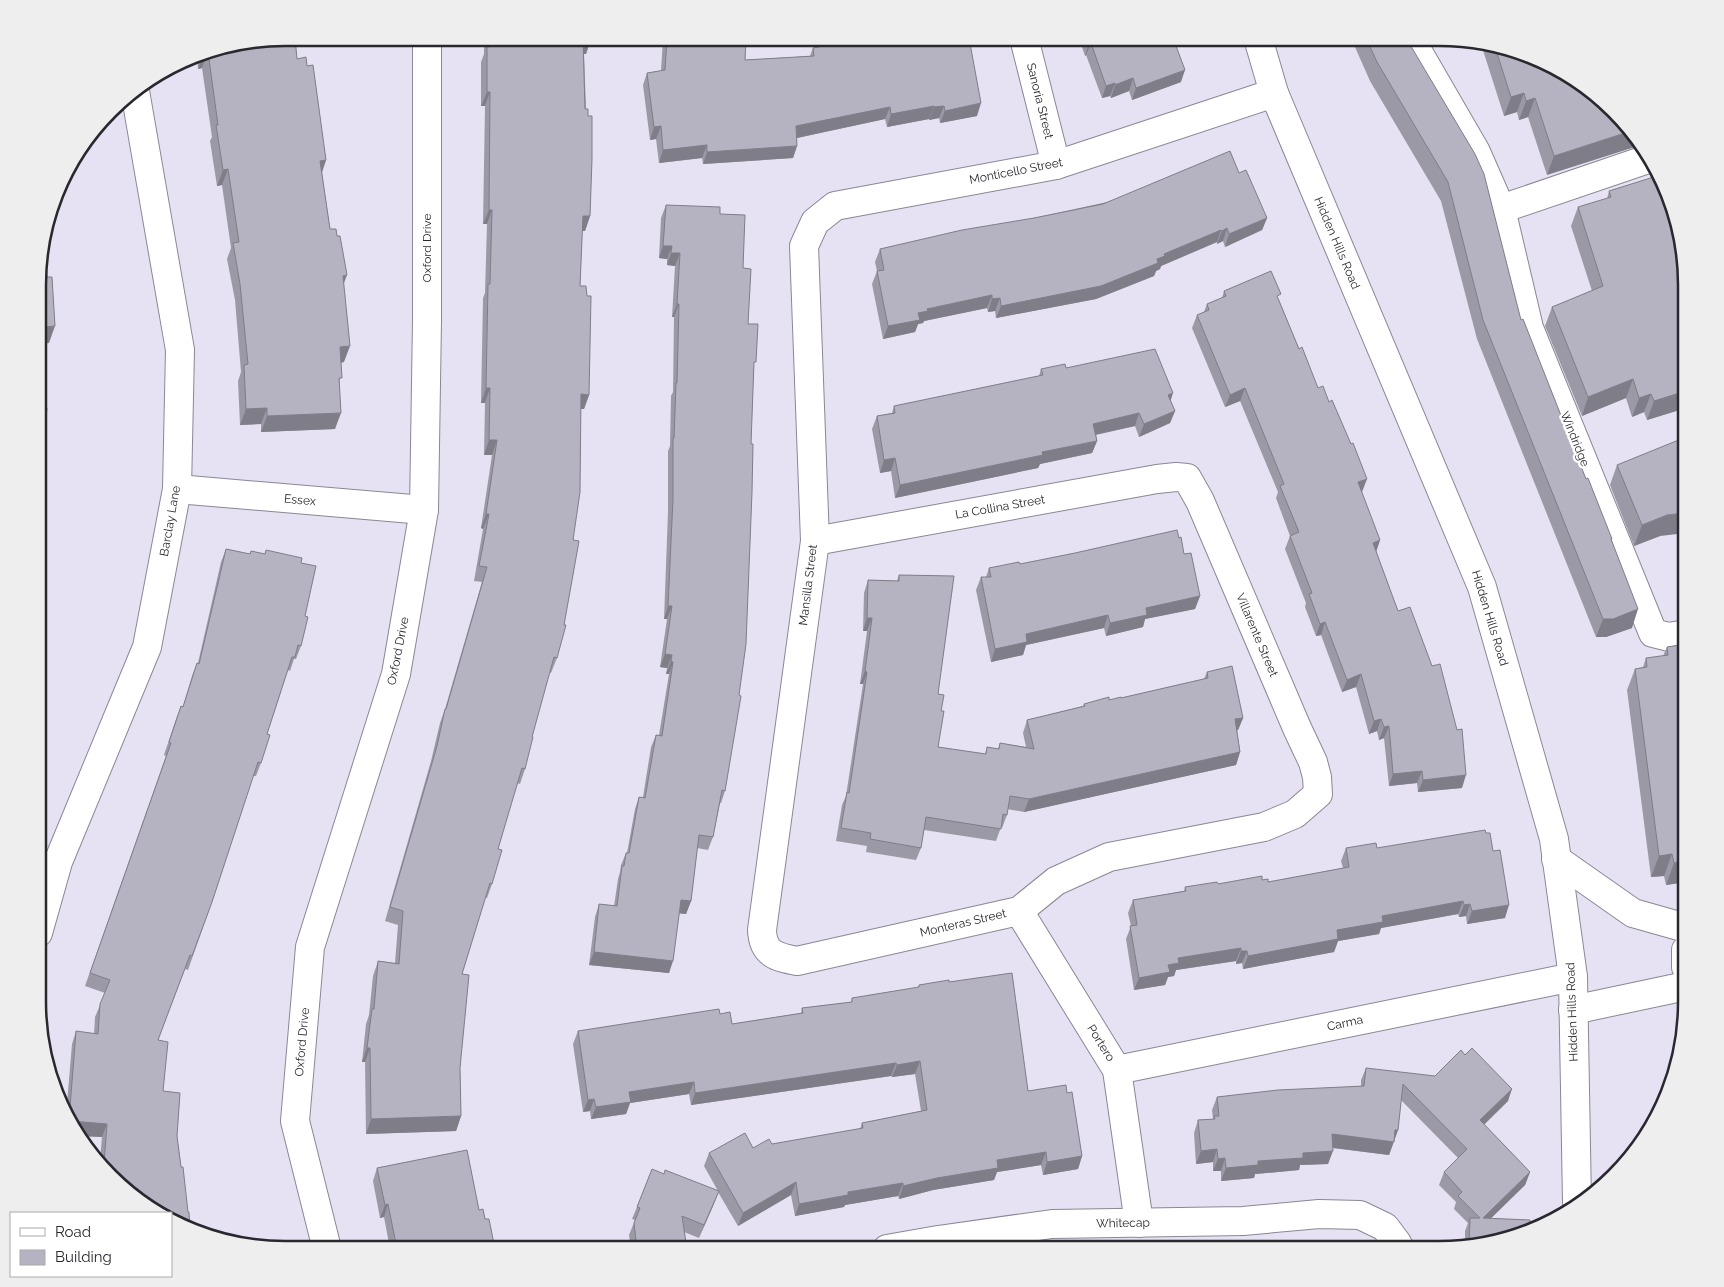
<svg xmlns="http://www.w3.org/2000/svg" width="1724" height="1287" viewBox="0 0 1724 1287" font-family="Raleway,sans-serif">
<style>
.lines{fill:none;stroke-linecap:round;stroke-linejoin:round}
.minor-casing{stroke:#8a8796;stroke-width:30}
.tertiary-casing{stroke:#8a8796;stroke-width:30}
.minor{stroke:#fff;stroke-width:28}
.tertiary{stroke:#fff;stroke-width:28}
.wall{fill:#9c99a7}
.shaded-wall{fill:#7f7d88}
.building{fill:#b5b2c2;stroke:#7f7d88}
.labels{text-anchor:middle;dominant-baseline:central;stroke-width:5;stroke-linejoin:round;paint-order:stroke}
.street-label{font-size:12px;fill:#2a282f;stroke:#fff}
.rim{fill:none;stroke:#2a282f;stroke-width:2.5}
</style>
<rect width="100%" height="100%" fill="#e6e2f3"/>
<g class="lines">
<defs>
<g id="minor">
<path d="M1024,38L1056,165"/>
<path d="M1410,38L1476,152L1501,209L1529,328L1653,633L1669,637L1686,634"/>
<path d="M1501,209L1648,159"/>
<path d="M177,489L424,510"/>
<path d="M815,541L1157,479L1176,477L1187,478L1200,501L1297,728L1313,762L1317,777L1318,794L1295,814L1264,827L1109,857L1056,881L1019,911L797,961C776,957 763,954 762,930L815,541L804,246L815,222L835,206L1056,165L1274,93"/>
<path d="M1556,859L1633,913L1686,928"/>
<path d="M1019,911L1117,1070L1139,1223"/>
<path d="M38,933L58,862L147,647L177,489L180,350L135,91"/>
<path d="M1686,967V950"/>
<path d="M1573,1010L1686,986"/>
<path d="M1117,1070L1573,977"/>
<path d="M327,1249L295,1121L310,947L396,674L424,510L427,320V38"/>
<path d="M887,1249L938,1240L1052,1224L1243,1221L1319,1214L1360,1215L1385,1227L1397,1243L1400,1249"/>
</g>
<path id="tertiary" d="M1258,38L1274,93L1482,587L1554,839L1573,977L1577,1202"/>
</defs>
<use href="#minor" class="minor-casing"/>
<use href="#tertiary" class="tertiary-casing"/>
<use href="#minor" class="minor"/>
<use href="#tertiary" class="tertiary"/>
</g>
<g class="wall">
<path d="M484,38H591L586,54H584L590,216L585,231H582L580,286L589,395L584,409H581L573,540L557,658L551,673L549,672L532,737L525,769L520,784L517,783L498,849L492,884L487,898H485L462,974L460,1068L461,1116L456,1131L366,1134L365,1062H362L366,1024L369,1015L373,976L378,961L395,963L398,925L385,921L431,761L440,723L445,709L482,582L474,581L483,529L481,528L492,455H484L485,403H481L483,298L485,293L487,224H483L485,106H481V62L484,54Z"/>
<path d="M663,38H746L745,60L810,56L813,48L825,45L827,39L977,116L940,123L939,118L929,120V119L887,127L885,119L797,138V146L793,158L703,164L702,158L659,163L656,139L650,140L643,85L647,73L661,71Z"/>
<path d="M1079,38H1173L1181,82L1132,100L1129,91L1111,98L1110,96L1102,98L1086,55L1085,56Z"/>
<path d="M1351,38H1406L1586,479L1612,539V541L1632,628L1606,637H1596L1477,339L1441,201L1370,81Z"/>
<path d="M1481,44L1533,56L1602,99L1547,175L1528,117L1519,120L1517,112L1504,116Z"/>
<path d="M205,51L297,59L326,160L322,173L330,229L344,283V362L341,363L335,429L261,432V424L240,425L238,381L241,372L235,300L227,259L231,248L222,185L217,186L210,141L212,137L202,68L198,69L197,56Z"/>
<path d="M1239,173L1267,218L1262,230L1225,247L1223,241L1217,244V242L1161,266L1160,269L1156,271L1154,276L1096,299L996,318L995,311L988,312L987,308L924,321L923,323L918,324L915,332L883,339L872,284L877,271L875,262L880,249L1034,218Z"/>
<path d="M1609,191L1686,285V408L1647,420L1644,412L1632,417L1626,398L1582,416L1545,326L1552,307L1592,291L1571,226L1578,207L1607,199Z"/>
<path d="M666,205L720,214L743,268L748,324L754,369L725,791L721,803H720L713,837L708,850L697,848L691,901L686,914L679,913L669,973L589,965L595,917L599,904L614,906L618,879L620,872L621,865L626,853H627L635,809L639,797H643L651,747L656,735H659L669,674H666L667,668L660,667L667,619H664L668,511V451L670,446L671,396L673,392L674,317H672L675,266L667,265V259L659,258L661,218Z"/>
<path d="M1224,291L1279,300L1299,349L1318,388L1362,492H1361L1380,540L1376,552L1462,788L1418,792L1417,783L1389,786L1384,738L1379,740L1377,731L1369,734L1356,687L1342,692L1321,635L1316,636L1305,607L1306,603L1285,549L1290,536L1276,498L1278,492L1240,401L1225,407L1192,328L1197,315L1204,312L1207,304L1222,298Z"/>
<path d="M1066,368L1171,401L1175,411L1170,423L1139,437L1135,426L1096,435L1097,441L1092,453L1040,464L1038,468L895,498L891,471L880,473L872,429L877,416L892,413L894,406L1039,376L1041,369Z"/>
<path d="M1617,465L1660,536L1634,546L1610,485Z"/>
<path d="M226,549L250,554L251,551L265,554L266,550L301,563L305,616L301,646L296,659H294L290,671L288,670L267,734L261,763L256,776H253L212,902L188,970L185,969L158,1040L163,1091L177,1136L190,1231L122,1188L100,1160L102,1137L82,1136L66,1115L72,1044L76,1031L94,1034L95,1017L105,993L85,986L166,756L164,755L176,719L181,706H183L192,676L197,663H198L221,562Z"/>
<path d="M1184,554L1200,596L1195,609L1145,619L1143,627L1106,636L1104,628L1026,645L1023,655L991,662L976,590L981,577H986L989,568L1020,564Z"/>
<path d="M899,575L938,694L941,711L938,747L985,754L987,747L998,749L1000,743L1026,747L1023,733L1027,720L1083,706L1084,704L1121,698L1204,679L1207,672L1243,718L1238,730H1237L1240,752L1236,765L1024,812L1007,809V815L1002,828L1001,827L996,841L924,830L921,848L916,860L866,852L867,846L836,841L842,805L846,796L863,684H860L867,631H863L864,593L868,580L897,581Z"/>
<path d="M1686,644V882L1666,885L1664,876L1651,877L1627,690L1635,669L1643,667L1646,658L1663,656L1667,647Z"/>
<path d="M1346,848H1377L1505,918L1467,924L1466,916L1459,917L1458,914L1381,928L1379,934L1338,941L1334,952L1243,969L1242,963L1236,964V961L1176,970L1174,976L1168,977L1165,985L1134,990L1126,939L1131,926L1128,913L1133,900L1184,891L1185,887L1262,880L1268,882L1343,868L1341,861Z"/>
<path d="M949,982L1028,1091L1067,1093L1082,1156L1078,1169L1043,1175L1041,1165L997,1172L994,1180L933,1190L899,1199L898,1196L845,1205L844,1207L795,1216L791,1195L738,1226L718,1192L699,1238L684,1232L687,1249H631L629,1235L635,1220L632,1219L637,1207L664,1174L718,1191L704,1166L709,1153L753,1148L860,1129L862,1123L921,1111L915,1074L892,1077L891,1076L691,1105L689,1094L630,1103L626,1114L591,1119L590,1111L583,1112L573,1044L578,1031L720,1014L732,1024L801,1013L802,1008L851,1002L852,998L918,988L919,985Z"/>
<path d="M1366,1068L1508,1101L1484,1125L1530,1172L1525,1185L1491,1218L1487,1245L1465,1247V1231L1468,1223L1454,1209L1456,1202L1439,1185L1444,1172L1458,1158L1401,1100L1398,1130L1389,1155L1332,1148L1328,1164L1300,1165L1299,1170L1255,1174L1254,1178L1221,1181V1171H1213V1162L1196,1164L1194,1133L1198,1120L1213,1119L1212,1110L1217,1097L1361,1086V1080Z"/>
<path d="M377,1168L479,1210L485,1219L495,1249H390L384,1217L380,1218L373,1181Z"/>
</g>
<g class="shaded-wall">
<path d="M583,39H591L586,54H578Z"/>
<path d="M1089,43H1091L1086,55L1085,56Z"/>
<path d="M208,52L202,68L198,69L204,53Z"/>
<path d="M1185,70L1181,82L1132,100L1136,88Z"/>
<path d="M1133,78L1129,91L1111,98L1115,85Z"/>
<path d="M1115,83L1110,96L1102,98L1106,86Z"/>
<path d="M487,92H490L485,106H481Z"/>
<path d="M1524,93L1517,112L1504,116L1511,97Z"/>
<path d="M1535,98L1528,117L1519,120L1526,101Z"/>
<path d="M981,103L977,116L940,123L945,111Z"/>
<path d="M934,106L929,119L887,127L891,114Z"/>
<path d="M944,106L939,118L929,120L934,107Z"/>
<path d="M890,107L885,119L792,139L796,126Z"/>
<path d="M661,126L656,139L650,140L654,127Z"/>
<path d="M1628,132L1638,146L1547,175L1554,156Z"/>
<path d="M707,145L702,158L659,163L663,150Z"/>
<path d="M797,146L793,158L703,164L707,152Z"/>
<path d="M326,160L320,177V161Z"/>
<path d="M228,169L222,185L217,186L223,170Z"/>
<path d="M64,182H67L61,198L58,199Z"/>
<path d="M489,210H492L487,224H483Z"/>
<path d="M583,216H590L585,231H578Z"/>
<path d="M1267,218L1262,230L1225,247L1229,234Z"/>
<path d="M1227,228L1223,241L1217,244L1222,231Z"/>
<path d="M1221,230L1217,242L1161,266L1160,269L1156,271L1154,276L1096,299L996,318L1001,306L1157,259L1164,254Z"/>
<path d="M663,246H672L667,259L659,258Z"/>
<path d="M671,253H680L675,266L667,265Z"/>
<path d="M347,275L341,291L343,276Z"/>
<path d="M992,295L987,308L924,321L923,323L918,324L915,332L883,339L888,326L927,309Z"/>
<path d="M1000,298L995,311L988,312L992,299Z"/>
<path d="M677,304H679L674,317H672Z"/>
<path d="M55,326L49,343L39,344L45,327Z"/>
<path d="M350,346L344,362L334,363L340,347Z"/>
<path d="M1633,379L1626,398L1582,416L1588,397Z"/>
<path d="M486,388H490L485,403H481Z"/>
<path d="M1245,388L1240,401L1225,407L1230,395Z"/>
<path d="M1686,391V408L1647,420L1654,401Z"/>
<path d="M1173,393L1169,406L1168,395Z"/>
<path d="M581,394L589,395L584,409H575Z"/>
<path d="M1651,394L1644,412L1632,417L1639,398Z"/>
<path d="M267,408L261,424L240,425L246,409Z"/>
<path d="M1175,411L1170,423L1139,437L1144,424Z"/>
<path d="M341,413L335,429L261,432L267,416Z"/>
<path d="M1139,413L1135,426L1089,436L1093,424Z"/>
<path d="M39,439H44L39,453Z"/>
<path d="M489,440H497L492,455H484Z"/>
<path d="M1097,441L1092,453L1040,464L1038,468L895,498L900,485L1042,452Z"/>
<path d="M895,458L891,471L880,473L884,460Z"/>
<path d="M1367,479L1362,492L1353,495L1358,482Z"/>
<path d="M1686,513V533L1660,536L1634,546L1642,525L1667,515Z"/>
<path d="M486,514H489L483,529L481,528Z"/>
<path d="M1380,540L1376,552L1373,543Z"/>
<path d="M1200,596L1195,609L1145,619L1143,627L1106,636L1110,623L1146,608Z"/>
<path d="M668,606H672L667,619H664Z"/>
<path d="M1638,609L1632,628L1606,637H1596L1603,619Z"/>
<path d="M1108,615L1104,628L1026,645L1023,655L991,662L995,649L1026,634Z"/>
<path d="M867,618H872L867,631H863Z"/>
<path d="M1325,622L1321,635L1316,636L1320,624Z"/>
<path d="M665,654L672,655L667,668L660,667Z"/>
<path d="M671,661L673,662L669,674H666Z"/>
<path d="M865,671L867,672L863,684H860Z"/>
<path d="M1361,674L1356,687L1342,692L1347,680Z"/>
<path d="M1243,718L1238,730L1230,732L1235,719Z"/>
<path d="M1381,719L1377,731L1369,734L1374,721Z"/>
<path d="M1389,726L1384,738L1379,740L1384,727Z"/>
<path d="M1240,752L1236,765L1024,812L1029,799Z"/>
<path d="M1422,771L1417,783L1389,786L1393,774Z"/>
<path d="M1466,775L1462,788L1418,792L1423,780Z"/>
<path d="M1672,854L1664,876L1651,877L1659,856Z"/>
<path d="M1686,861V882L1666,885L1674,863Z"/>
<path d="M681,900L691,901L686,914L676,913Z"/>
<path d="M1463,901L1458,914L1381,928L1379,934L1338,941L1334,952L1243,969L1248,956L1382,916Z"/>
<path d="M1470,904L1466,916L1459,917L1464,905Z"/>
<path d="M1509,905L1505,918L1467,924L1472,911Z"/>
<path d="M1241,948L1236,961L1176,970L1174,976L1168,977L1165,985L1134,990L1139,978L1168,965L1178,958Z"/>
<path d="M1241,951H1247L1242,963L1236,964Z"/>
<path d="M594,952L673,961L669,973L589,965Z"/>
<path d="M367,1048H370L365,1062H362Z"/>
<path d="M920,1061L915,1074L892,1077L897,1065Z"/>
<path d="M896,1063L891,1076L691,1105L695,1093Z"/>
<path d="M694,1082L689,1094L630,1103L626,1114L591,1119L596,1107L629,1092Z"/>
<path d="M1512,1089L1508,1101L1475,1133L1480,1120Z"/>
<path d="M594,1099L590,1111L583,1112L588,1100Z"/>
<path d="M461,1116L456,1131L366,1134L371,1119Z"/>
<path d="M71,1121L107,1124L102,1137L82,1136Z"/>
<path d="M1398,1130L1389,1155L1327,1147L1332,1134Z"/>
<path d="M1217,1149L1213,1162L1196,1164L1201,1151Z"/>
<path d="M1333,1151L1328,1164L1300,1165L1299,1170L1255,1174L1254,1178L1221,1181L1226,1168L1303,1153Z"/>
<path d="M1046,1152L1041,1165L997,1172L994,1180L933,1190L899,1199L903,1186L997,1160Z"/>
<path d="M1082,1156L1078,1169L1043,1175L1047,1162Z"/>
<path d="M1225,1158L1221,1171H1213L1218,1159Z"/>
<path d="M1530,1172L1525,1185L1478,1231L1483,1218Z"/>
<path d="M796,1182L791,1195L738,1226L743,1213Z"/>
<path d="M903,1183L898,1196L845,1205L844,1207L795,1216L799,1204L848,1192Z"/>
<path d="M719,1191L714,1204L699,1238L704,1225Z"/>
<path d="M388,1204L384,1217L380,1218L385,1205Z"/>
</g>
<g class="building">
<path d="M285,38H295L297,59L306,57L307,66L313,65L326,160L320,161L330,229H336L337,236H340L347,275L343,276L350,346L340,347L342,378H339L341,413L267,416V408L246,409L244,365L248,364L240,284L233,243L239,242L228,169L223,170L216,125H218L208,52L204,53V52Z"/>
<path d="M489,38H591V39H583L585,109H588V116H592V159L590,216H583L580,286H586L587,296H591L589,395L581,394L580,492L573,540L579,541L564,625H566L557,658L554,657L532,737H533L525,769L522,768L498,849L502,850L492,884L490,883L462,974L469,975L460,1068L461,1116L371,1119L370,1048H367L372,1009H374L378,961L399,964L403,911L390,907L437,746L445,709H446L487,567L479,566L489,514H486L497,440H489L490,388H486L488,284H490L492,210H489L490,92H487V47H489Z"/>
<path d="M667,38H746L745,60L814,56L813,48L829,45L827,39L832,38H969L981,103L945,111L944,106L934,107V106L891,114L890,107L796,126L797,146L707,152V145L663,150L661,126L654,127L647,73L665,70Z"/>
<path d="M1087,38H1173L1185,70L1136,88L1133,78L1115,85V83L1106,86L1091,43H1089Z"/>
<path d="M1366,38H1406L1475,154L1484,174L1521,320L1523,319L1586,479L1588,478L1612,539H1611L1638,609L1613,619H1603L1483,320L1448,182L1377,62Z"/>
<path d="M1495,47L1533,56L1602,99L1628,132L1554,156L1535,98L1526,101L1524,93L1511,97Z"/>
<path d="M1230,151L1239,173L1246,170L1267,218L1229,234L1227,228L1222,231L1221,230L1164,254L1165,256L1157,259L1158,263L1101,286L1001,306L1000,298L992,299V295L927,309L928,311L918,313L920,320L888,326L877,271L884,270L880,249L962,230L1034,218L1103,204Z"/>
<path d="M66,175L67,182H64Z"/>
<path d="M1660,175L1678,221L1686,285V391L1654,401L1651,394L1639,398L1633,379L1588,397L1552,307L1603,286L1578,207L1611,197L1609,191Z"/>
<path d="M666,205L720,207V214L745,215L743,268L751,269L748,324H758L756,362H754L751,444H753L752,492L746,644L739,695L741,696L725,791L722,790L713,837L699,835L691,901L681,900L673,961L594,952L599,904L617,906L622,866H624L626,853H629L639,797L645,798L656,735L662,736L673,662L671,661L672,655L665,654L672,606H668L673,499V438H674L676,383H677L679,304H677L680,253H671L672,246H663Z"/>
<path d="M43,242L47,277H52L55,326L45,327L40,408H47L44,439H39L40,253Z"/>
<path d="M1271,271L1281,294L1277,296L1299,349L1302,347L1318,388L1323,386L1329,402L1332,400L1351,444L1353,443L1367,479L1358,482L1380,540L1373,543L1398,611L1410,607L1432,666L1440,664L1457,730L1462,729L1466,775L1423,780L1422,771L1393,774L1389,726L1384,727L1381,719L1374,721L1361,674L1347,680L1325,622L1320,624L1309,594L1312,593L1290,536L1299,532L1280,486L1284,484L1245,388L1230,395L1197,315L1209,310L1207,304L1226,296L1224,291Z"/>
<path d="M1155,349L1173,393L1168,395L1175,411L1144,424L1139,413L1093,424L1097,441L1042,452L1043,455L900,485L895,458L884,460L877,416L895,413L894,406L1043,375L1041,369L1065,364L1066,368Z"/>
<path d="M1686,437V513L1667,515L1642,525L1617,465Z"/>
<path d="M1177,530L1179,538L1181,537L1184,554L1191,553L1200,596L1146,608L1147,615L1110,623L1108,615L1026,634L1027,642L995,649L981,577H991L989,568L1019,562L1020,564L1075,553Z"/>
<path d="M226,549L250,554L251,551L265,554L266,550L302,558L301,563L316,566L305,616L308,617L301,646L298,645L295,657H292L267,734L270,735L261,763L258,762L212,902L192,956L190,955L158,1040L168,1042L163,1091L180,1093L177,1136L181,1167H183L188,1212H189L190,1231L171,1219V1213H162L122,1188L104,1164L107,1124L71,1121L69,1120L76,1031L98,1034L100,1004L110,980L90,973L171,743L169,742L181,706L183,707L197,663L199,664Z"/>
<path d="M899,575L954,576L938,694L944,695L941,711H944L938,747L986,754L987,747L999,749L1000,743L1034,749L1027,720L1085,706L1084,704L1109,697V700L1121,697V698L1208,678L1207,672L1232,666L1243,718L1235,719L1240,752L1029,799L1010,796L1007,815L1003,814L1001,829L926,817L921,848L870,839L871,833L841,828L847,792L849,793L867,672L865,671L872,618H867L868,580L899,581Z"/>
<path d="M1686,644V861L1674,863L1672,854L1659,856L1635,669L1647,667L1646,658L1668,655L1667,647Z"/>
<path d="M1485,830L1486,833H1490L1493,851L1500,850L1509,905L1472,911L1470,904L1464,905L1463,901L1382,916L1383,922L1337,930L1338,939L1248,956L1247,951H1241V948L1178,958L1179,963L1168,965L1170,972L1139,978L1130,926L1137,925L1133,900L1186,891L1185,887L1217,882L1218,884L1262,876V880L1268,879V882L1349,867L1346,848L1376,843L1377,848Z"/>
<path d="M1012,973L1028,1091L1066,1085L1067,1093L1072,1092L1082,1156L1047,1162L1046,1152L997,1160L998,1168L937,1178L903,1186V1183L848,1192V1195L799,1204L796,1182L743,1213L709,1153L745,1133L753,1148L769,1139L772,1144L863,1128L862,1123L927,1110L920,1061L897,1065L896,1063L695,1093L694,1082L629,1092L631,1102L596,1107L594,1099L588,1100L578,1031L719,1009L720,1014L730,1012L732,1024L803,1013L802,1008L852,1002V998L919,987V985L949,980V982Z"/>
<path d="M1472,1048L1512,1089L1480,1120L1530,1172L1483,1218L1530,1220V1230L1487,1245L1469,1246L1470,1218H1480L1458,1196L1462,1192L1444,1172L1467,1149L1403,1084L1398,1130H1395L1394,1142L1332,1134L1333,1151L1303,1153V1158L1258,1161V1165L1226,1168L1225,1158L1218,1159L1217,1149L1201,1151L1198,1120L1215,1119L1214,1116H1219L1217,1097L1278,1090L1364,1086L1366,1068L1435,1076L1461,1050L1465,1055Z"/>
<path d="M467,1150L479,1210L483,1209L485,1219H489L495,1249H397L388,1204L385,1205L377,1168Z"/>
<path d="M652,1169L664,1174L665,1170L719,1191L704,1225L682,1216L687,1249H637L634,1223L640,1208L637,1207Z"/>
<path d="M1102,1241H1137V1248H1140V1249H1097V1244H1102Z"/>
<path d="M1305,1243L1349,1244V1249H1305Z"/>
</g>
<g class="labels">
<g class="street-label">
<text transform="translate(1040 101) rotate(76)">Sanoria Street</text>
<text transform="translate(1016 171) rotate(-11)">Monticello Street</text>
<text transform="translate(1337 243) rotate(67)">Hidden Hills Road</text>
<text transform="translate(427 248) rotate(-90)">Oxford Drive</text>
<text transform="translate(1575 439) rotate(68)">Windridge</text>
<text transform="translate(300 500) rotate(5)">Essex</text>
<text transform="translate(1000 507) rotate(-10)">La Collina Street</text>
<text transform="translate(170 521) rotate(-80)">Barclay Lane</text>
<text transform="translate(808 585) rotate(-83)">Mansilla Street</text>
<text transform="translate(1490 618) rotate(73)">Hidden Hills Road</text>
<text transform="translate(1257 635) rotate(67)">Villarente Street</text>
<text transform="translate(398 651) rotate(-79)">Oxford Drive</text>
<text transform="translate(963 923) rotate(-13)">Monteras Street</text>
<text transform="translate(1572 1012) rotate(-92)">Hidden Hills Road</text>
<text transform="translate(1345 1023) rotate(-12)">Carma</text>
<text transform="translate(302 1042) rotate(-85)">Oxford Drive</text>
<text transform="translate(1101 1043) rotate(58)">Portero</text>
<text transform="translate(1123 1223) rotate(-1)">Whitecap</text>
</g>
</g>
<path d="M0 0H1724V1287H0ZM285 46H1439A239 239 0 0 1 1678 285V1002A239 239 0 0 1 1439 1241H285A239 239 0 0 1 46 1002V285A239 239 0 0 1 285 46Z" fill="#eee" fill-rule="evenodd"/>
<path class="rim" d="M285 46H1439A239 239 0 0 1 1678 285V1002A239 239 0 0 1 1439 1241H285A239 239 0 0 1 46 1002V285A239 239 0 0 1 285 46Z"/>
<rect x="10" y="1212" width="162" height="65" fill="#ffffff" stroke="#aaa9ac"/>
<rect x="20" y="1228" width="25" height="8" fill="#ffffff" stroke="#aaa9ac"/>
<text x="55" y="1237" font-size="15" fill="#2a282f">Road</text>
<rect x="20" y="1250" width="25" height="15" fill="#b5b2c2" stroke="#aaa9ac"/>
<text x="55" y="1262" font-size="15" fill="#2a282f">Building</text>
</svg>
